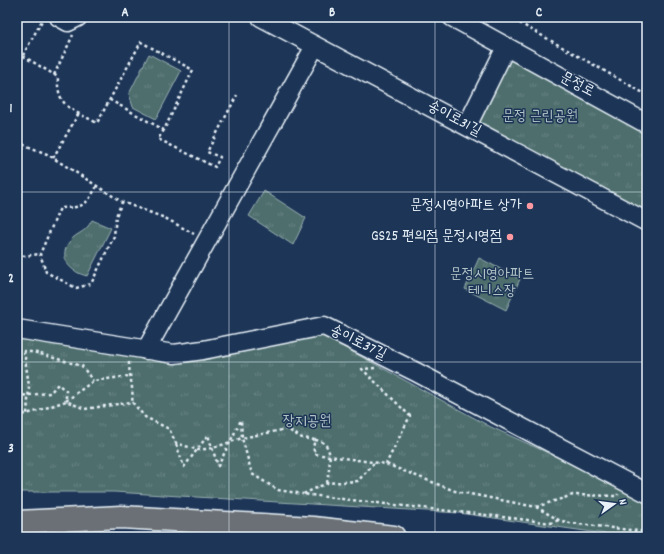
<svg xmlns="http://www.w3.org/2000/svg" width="664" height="554" viewBox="0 0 664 554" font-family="Dekko,'Poor Story',sans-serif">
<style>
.park{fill:url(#park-tufts);stroke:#9bb0b2}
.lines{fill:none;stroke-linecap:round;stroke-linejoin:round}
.minor-casing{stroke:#e8f1f8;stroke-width:21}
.highway-casing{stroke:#e8f1f8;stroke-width:25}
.path{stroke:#e8f1f8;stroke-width:2.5;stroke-dasharray:3 3;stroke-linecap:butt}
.minor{stroke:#1d3557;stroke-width:18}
.highway{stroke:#6a7074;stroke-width:22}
.grid{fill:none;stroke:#e8f1f8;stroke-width:1;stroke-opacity:0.55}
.poi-dot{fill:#ff9aa2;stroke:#1d3557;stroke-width:1.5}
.labels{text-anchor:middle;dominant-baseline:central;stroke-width:3;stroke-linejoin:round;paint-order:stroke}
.street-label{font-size:15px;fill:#e8f1f8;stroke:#1d3557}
.park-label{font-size:15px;fill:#b2c3c7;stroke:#1d3557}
.poi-label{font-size:15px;fill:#e8f1f8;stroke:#1d3557;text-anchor:end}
.neatline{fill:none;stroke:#e8f1f8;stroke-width:1.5}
.grid-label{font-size:13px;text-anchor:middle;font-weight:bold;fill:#e8f1f8}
</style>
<defs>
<pattern id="park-tufts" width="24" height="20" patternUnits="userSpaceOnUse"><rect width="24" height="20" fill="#4e6e6d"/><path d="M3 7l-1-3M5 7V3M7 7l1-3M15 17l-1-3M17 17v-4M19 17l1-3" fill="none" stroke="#688383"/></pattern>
</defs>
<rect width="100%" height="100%" fill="#1d3557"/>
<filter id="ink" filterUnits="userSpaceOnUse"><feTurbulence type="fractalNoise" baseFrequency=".025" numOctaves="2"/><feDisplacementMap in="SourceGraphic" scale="8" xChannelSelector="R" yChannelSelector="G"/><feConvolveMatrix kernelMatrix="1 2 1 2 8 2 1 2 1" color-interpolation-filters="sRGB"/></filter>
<g filter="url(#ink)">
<g class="park">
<path d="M149,54L181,71L156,119L133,107L129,94Z"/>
<path d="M507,54L647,130V219L472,125Z"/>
<path d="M264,191L306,218L293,245L249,216Z"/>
<path d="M92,220L111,228L87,276C70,272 57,258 70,241C77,232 85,234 92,220Z"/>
<path d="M479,258L520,279L506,310L465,289Z"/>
<path d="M323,336L491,427L647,498V537H627L459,513L114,492H17V338L166,362L189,360Z"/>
</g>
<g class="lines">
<defs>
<g id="minor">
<path d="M59,17L68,22L78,17"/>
<path d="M261,17L647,222"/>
<path d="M452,17L647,124"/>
<path d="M467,126L506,47"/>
<path d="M17,329L174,354L203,350L324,326L416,372L647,493"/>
<path d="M146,350L315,46"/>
</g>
<path id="highway" d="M17,522L121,517L313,528L394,537"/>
</defs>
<use href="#minor" class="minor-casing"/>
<use href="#highway" class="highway-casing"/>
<g class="path">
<path d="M432,17L438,21"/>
<path d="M509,17L647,95"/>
<path d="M23,56L58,77C56,108 74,110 97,123L141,42L193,70L164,130L110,100"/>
<path d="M17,66L44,17"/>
<path d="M54,75L73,35"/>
<path d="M164,130L158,139L215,167L220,157L207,152L237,95"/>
<path d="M17,142L47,154L122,202L165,218L194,234"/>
<path d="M53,158L79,113"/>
<path d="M17,161L25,145"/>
<path d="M97,186C85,207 84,207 60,208L40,254L46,272L76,288L91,284L114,236L116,216L122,202"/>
<path d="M17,253L24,256L40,254"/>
<path d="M17,350L37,353L82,366L93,381"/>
<path d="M24,351L29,386L27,414"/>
<path d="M129,362C129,376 134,388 132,402"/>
<path d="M375,368L362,369L410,416L386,464"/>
<path d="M17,396L50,393L58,384L66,391V401"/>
<path d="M66,401L93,381L129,376"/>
<path d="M17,416L34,412L66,401L85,409L132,402L145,417L169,429L176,443L198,450L213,448L242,438L287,429L302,438L315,440L313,447L315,454L386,464L455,491L536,507L559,520L570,523L647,532"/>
<path d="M315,440C336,442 329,468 327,483"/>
<path d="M176,444L184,467L208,435L218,466L241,420L242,438L252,474L278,490L303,494"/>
<path d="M374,463L358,481L327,483L303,494C386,505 468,512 551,523L559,520"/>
<path d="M536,507L573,495L617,496L618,494"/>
</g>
<use href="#minor" class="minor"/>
<use href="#highway" class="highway"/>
</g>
</g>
<path class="grid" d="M229,17V537M435,17V537M17,192H647M17,362H647"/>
<g class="poi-dot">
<circle cx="530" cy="206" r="4"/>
<circle cx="510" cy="237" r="4"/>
</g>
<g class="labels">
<g class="street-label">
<text transform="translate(577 85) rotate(28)">문정로</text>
<text transform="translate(454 119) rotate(28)">송이로31길</text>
<text transform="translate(358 343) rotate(26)">송이로37길</text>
</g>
<g class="park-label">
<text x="540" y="117">문정 근린공원</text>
<text x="492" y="275">문정시영아파트<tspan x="492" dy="17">테니스장</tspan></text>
<text x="307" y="422">장지공원</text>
</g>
<g class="poi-label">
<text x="522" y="206">문정시영아파트 상가</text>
<text x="502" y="237">GS25 편의점 문정시영점</text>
</g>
</g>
<rect width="664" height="554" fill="none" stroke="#1d3557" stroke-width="44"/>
<g transform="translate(614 504) rotate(76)" stroke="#1d3557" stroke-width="3" paint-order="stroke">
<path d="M0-3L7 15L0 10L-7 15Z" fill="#e8f1f8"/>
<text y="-6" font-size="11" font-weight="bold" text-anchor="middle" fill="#e8f1f8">N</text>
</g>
<rect x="22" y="22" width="620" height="510" class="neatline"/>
<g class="grid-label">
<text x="125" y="16">A</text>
<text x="332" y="16">B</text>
<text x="539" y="16">C</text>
<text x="11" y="112">1</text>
<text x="11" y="282">2</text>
<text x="11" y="452">3</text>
</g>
</svg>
